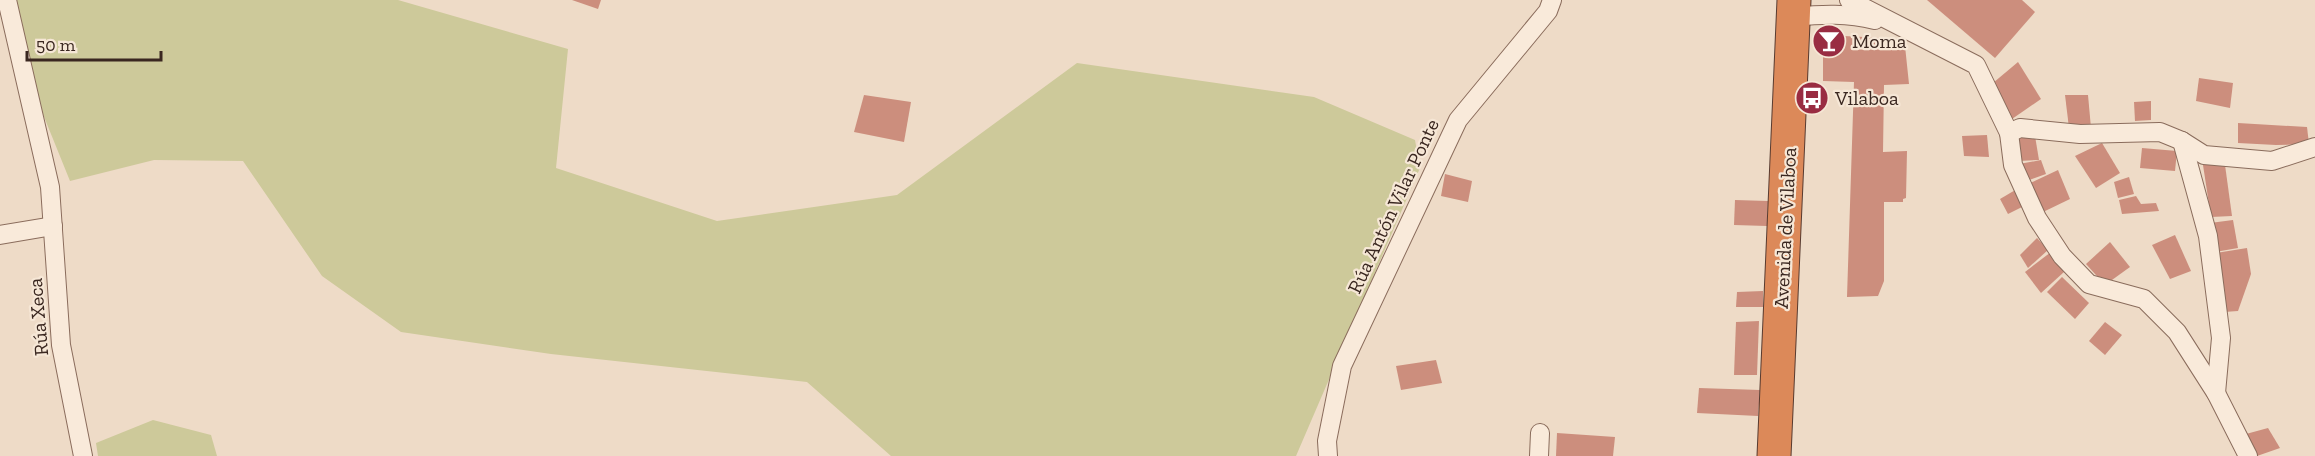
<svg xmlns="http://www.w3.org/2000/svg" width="2315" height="456" viewBox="0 0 2315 456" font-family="'Zilla Slab',serif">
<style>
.green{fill:#cdc99a}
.building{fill:#cc8e7d}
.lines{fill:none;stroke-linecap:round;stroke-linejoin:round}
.street-casing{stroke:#8a6c5c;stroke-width:20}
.highway-casing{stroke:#583b30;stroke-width:35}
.street{stroke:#f9eada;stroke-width:18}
.highway{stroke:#dc8959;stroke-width:33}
.labels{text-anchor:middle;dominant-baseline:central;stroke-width:4.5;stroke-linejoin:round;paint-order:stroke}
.poi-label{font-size:20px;fill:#3a2720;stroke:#f6e7d6;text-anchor:start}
.street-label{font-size:20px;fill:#3a2720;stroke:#f6e7d6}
</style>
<rect width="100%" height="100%" fill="#eedbc7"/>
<g class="green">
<path d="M0,0H398L568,49L556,168L717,221L897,195L1077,63L1314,97L1415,140L1420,168L1296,456H891L807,382L551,354L401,332L322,276L243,161L154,160L70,181L0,8Z"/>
<path d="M153,420L211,435L217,456H98L96,443Z"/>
</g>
<g class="building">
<path d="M572,0H601L598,9Z"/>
<path d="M1927,0H2022L2035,12L1995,58Z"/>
<path d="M1823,35L1885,38V47L1905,46L1909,84L1884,85L1883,152L1907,151L1906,198L1903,199V202H1884V281L1878,296L1847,297L1854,82L1823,81Z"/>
<path d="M2018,62L2041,99L2012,119L1993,83Z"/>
<path d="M2199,78L2233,83L2230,108L2196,101Z"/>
<path d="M864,95L911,102L904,142L854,132Z"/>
<path d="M2065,95H2088L2091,128H2069Z"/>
<path d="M2151,101V120L2135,121L2134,102Z"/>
<path d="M2238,123L2307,127L2309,144L2276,145L2238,143Z"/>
<path d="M1987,135L1989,157L1964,156L1962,136Z"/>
<path d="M2018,136H2035L2039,160L2018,161Z"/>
<path d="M2102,143L2120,173L2096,188L2075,156Z"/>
<path d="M2142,148L2177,151L2175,171L2140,168Z"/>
<path d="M2041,160L2046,174L2024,182L2019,164Z"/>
<path d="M2203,165H2225L2232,216L2211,217Z"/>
<path d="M2058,170L2070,199L2041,213L2026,185Z"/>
<path d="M1445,174L1472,181L1468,202L1441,196Z"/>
<path d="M2129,177L2134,194L2118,198L2114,182Z"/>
<path d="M2017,189L2026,205L2008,214L2000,199Z"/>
<path d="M2136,196L2141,204L2156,203L2159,211L2122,214L2119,200Z"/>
<path d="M1735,200L1768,201L1767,226L1734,225Z"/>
<path d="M2233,220L2238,248L2215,252L2210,223Z"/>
<path d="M2175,235L2191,271L2170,279L2152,245Z"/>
<path d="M2037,238L2048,250L2028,268L2020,255Z"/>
<path d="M2110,242L2130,267L2105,285L2086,264Z"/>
<path d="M2247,248L2251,274L2238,311L2224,312L2216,253Z"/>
<path d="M2051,252L2064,272L2041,293L2025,272Z"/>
<path d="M2062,277L2089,303L2075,319L2047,292Z"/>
<path d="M1763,291V307H1736L1737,292Z"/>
<path d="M1759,321L1757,375H1734L1736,322Z"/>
<path d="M2105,322L2122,335L2105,355L2089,341Z"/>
<path d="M1436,360L1442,383L1401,390L1396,366Z"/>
<path d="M1699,388L1760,390L1758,416L1697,413Z"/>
<path d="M2268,428L2280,448L2257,456L2246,434Z"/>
<path d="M1557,433L1615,437L1613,456H1556Z"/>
</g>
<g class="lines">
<defs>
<g id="street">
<path d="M7,0L50,187L61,345L83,456"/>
<path d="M1849,0L1976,65L2009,133L2013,165L2037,218L2062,256L2089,284L2144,299L2177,332L2216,393L2248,456"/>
<path d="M1794,17C1822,14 1848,13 1875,20"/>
<path d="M2009,133L2020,128L2080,134L2160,132L2182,141L2204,155L2272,161L2315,147"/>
<path d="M2182,141L2208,236L2221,338L2216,393"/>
<path d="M0,235L53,226"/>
<path d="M1328,456L1327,441L1342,366L1458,120L1548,11L1552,0"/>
<path d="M1539,456L1540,433"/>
</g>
<path id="highway" d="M1774,456L1794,0"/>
</defs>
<use href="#street" class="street-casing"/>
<use href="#highway" class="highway-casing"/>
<use href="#street" class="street"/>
<use href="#highway" class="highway"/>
</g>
<defs>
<symbol id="bar-disc" viewBox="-11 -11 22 22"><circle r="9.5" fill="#992c42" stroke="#f6e7d6"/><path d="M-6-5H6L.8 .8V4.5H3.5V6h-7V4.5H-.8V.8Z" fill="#fff"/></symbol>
<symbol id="bus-disc" viewBox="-11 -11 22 22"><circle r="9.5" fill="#992c42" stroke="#f6e7d6"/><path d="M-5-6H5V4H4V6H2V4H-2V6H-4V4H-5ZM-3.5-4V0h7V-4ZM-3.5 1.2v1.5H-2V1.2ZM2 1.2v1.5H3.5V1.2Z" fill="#fff"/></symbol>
</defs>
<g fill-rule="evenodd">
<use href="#bar-disc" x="1810" y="22" width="38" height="38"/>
<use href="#bus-disc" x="1793" y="79" width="38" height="38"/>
</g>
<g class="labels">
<g class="poi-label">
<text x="1852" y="41">Moma</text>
<text x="1835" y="98">Vilaboa</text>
</g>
<g class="street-label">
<text transform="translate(1393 206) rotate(-65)">Rúa Antón Vilar Ponte</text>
<text transform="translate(1785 228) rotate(-87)">Avenida de Vilaboa</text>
<text transform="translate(38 317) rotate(-95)">Rúa Xeca</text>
</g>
</g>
<path d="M27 51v9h134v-9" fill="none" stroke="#3a2720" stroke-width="3"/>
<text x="36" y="51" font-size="18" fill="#3a2720" stroke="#f6e7d6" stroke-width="4.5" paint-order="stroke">50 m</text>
</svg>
